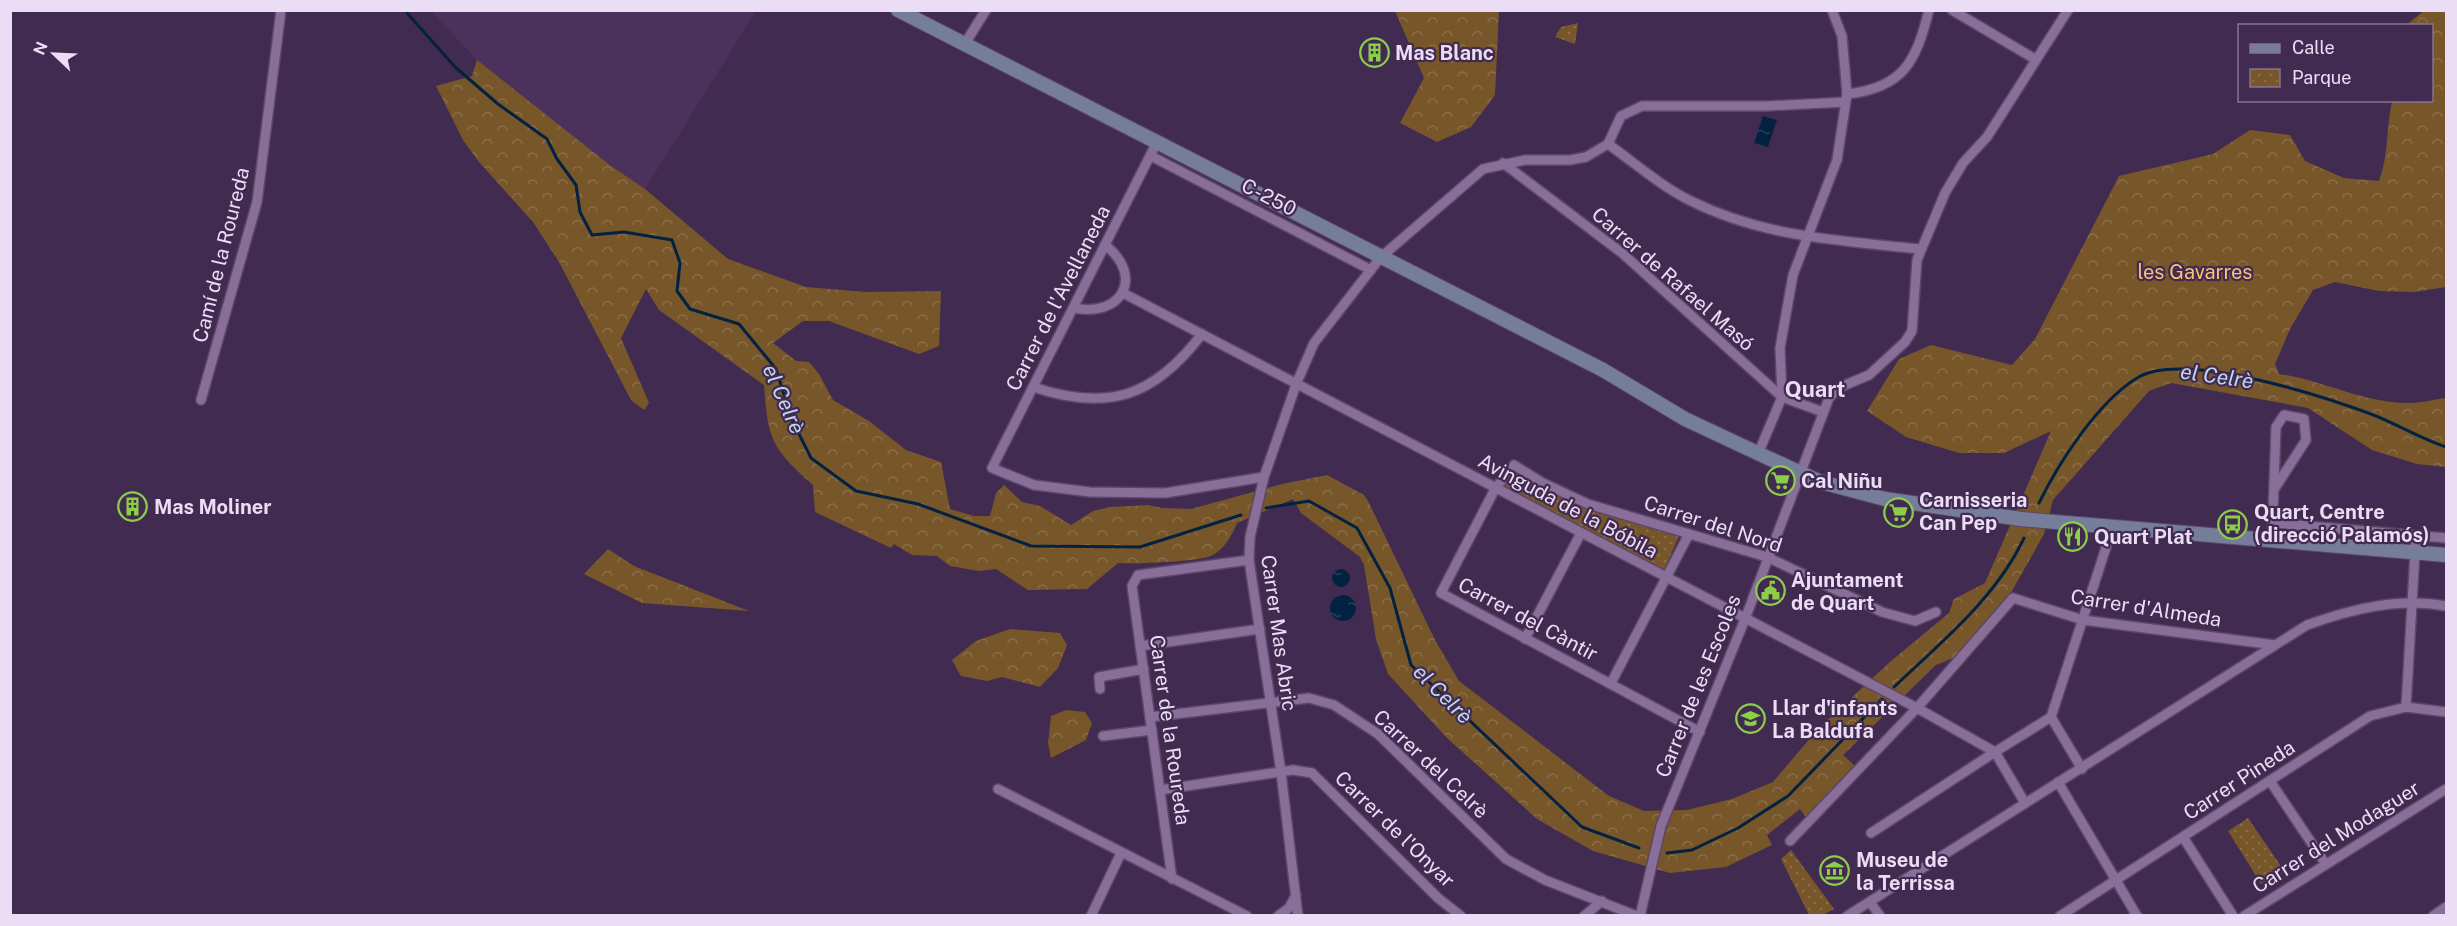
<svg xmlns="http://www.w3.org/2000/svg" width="2457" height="926" viewBox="0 0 2457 926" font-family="'Public Sans',sans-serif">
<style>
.built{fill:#4d315d}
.forest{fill:url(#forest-crowns)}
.park{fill:url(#park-dots)}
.water{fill:url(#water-ripples)}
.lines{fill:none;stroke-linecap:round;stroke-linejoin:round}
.stream{stroke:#032241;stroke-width:3}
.street-casing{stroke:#5b4767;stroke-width:12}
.secondary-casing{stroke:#5b4767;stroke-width:16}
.street{stroke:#886e98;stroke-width:9}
.secondary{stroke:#757d9a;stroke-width:14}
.labels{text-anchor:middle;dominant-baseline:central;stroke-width:4.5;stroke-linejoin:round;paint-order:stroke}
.poi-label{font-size:20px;font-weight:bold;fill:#ebddf5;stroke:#422b50;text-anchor:start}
.street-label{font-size:20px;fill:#ebddf5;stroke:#422b50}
.park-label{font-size:20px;fill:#fdc174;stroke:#422b50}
.water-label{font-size:21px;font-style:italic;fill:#bfd7f3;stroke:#422b50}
.quarter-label{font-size:22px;font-weight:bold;fill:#ebddf5;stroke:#422b50}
</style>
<defs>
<pattern id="forest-crowns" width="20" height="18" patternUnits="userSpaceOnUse" patternTransform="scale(1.5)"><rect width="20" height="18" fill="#77562a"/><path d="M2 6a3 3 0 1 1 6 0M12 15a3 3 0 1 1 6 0" fill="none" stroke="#8a6e4a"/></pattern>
<pattern id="park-dots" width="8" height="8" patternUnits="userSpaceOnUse" patternTransform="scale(1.5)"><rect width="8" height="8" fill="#77562a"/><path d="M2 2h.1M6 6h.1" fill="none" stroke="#8a6e4a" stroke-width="1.8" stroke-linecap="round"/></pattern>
<pattern id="water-ripples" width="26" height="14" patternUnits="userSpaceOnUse" patternTransform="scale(1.5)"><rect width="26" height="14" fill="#032241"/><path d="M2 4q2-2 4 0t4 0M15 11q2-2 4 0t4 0" fill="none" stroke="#28425d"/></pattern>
</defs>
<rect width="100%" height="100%" fill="#422b50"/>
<path class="built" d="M431,11H756L645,189L611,166L477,60Z"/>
<g class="forest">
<path d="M2425,10L2446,11V287L2414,292L2379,291L2335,282L2313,290L2290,329L2275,364L2279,374C2323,380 2365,404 2410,403C2422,403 2435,399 2446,398V467L2417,464L2372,450L2308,408L2171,383L2149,391L2053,500L2044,534L2012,591L1961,655L1936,665L1843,755L1856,767L1806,817L1800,809L1767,835L1772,845L1726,867L1670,873L1593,851L1537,819L1447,738L1388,674L1376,639L1364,565L1360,557L1301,513L1293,499L1237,523C1232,536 1222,553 1208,557C1189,562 1138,564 1118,563L1087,589L1028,590L996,569L979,571L950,566L937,556L912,555L894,544L891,548L815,512L813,485C772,448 768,441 764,385L659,310L646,289L621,338L649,403L644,410L631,400L559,262L533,222L479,162L463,140L436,86L472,76L477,60L611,166L645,189L728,259L806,287L866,292L941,291L939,346L919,354L829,321H803L773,343L796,361L809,362L819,374L833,400L869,421L906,450L941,462L950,509L974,516H990L996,493L1004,485L1022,502L1040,506L1071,525L1093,511L1110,507L1148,505L1162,508L1191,509L1282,484L1327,475L1364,495L1369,503L1435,640L1459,681L1609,796L1644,811L1687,810L1732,799L1773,782L1818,729L1891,661L1949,613L1954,599L1985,583L2051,431L2004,453H1959L1906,437L1867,411L1899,359L1931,345L2012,365L2035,339L2119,176L2213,154L2250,130L2290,135L2305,161L2344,178L2379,181C2389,155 2386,128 2392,101L2432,100V26L2406,25Z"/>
<path d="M1395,11H1499L1495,95L1471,127L1437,142L1400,123L1424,78Z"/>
<path d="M608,549L634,566L749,611L642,603L584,574Z"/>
<path d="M1010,629L1060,633L1067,645L1058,668L1040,687L1002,677L987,681L961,676L952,660L976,641Z"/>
<path d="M1066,710L1085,712L1092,723L1086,740L1051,758L1048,743L1051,716Z"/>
</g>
<g class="park">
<path d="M1578,23L1575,44L1555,37L1561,27Z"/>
<path d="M1515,473L1586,508L1679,536L1664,570L1503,488Z"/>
<path d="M2248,818L2283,869L2261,884L2228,831Z"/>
<path d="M1791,850L1834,909L1823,915H1809L1781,859Z"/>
</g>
<g class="water">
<path d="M1763,116L1777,120L1768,147L1754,143Z"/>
<circle cx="1341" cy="578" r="9"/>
<circle cx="1343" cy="608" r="13"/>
</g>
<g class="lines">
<g class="stream">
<path d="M407,13L455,67L498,104L547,139L557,159L576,185L580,212L592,235L624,232L672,240L680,263L677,291L690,309L739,324L776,369L792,420L811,458L856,491L918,504L1031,546L1140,547L1241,515"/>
<path d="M2039,503C2059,462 2098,402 2137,378C2183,350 2322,396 2371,414C2397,424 2421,439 2446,447"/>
<path d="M1266,508L1309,501L1357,528L1390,588L1411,665L1582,827L1639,848"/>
<path d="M1894,687C1941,642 1996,598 2024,538"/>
<path d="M1667,853L1692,850L1738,828L1788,796L1882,699"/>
</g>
<defs>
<g id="street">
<path d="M1952,10L2035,59"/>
<path d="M964,45L986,10"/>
<path d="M1847,94C1903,88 1916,62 1929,10"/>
<path d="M1156,144L992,468L1034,485L1090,492L1165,493L1264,477"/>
<path d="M1608,144C1635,163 1662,187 1691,201C1763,237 1842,241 1920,249"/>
<path d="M1151,156L1371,270"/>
<path d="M1503,163L1622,253L1782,397L1823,412"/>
<path d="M1123,293L1917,708L1995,752L1871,833"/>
<path d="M1074,308C1122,318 1145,276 1105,245"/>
<path d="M1033,387C1108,412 1154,397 1202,334"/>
<path d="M201,400L257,202L281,10"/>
<path d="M1758,454L1782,397L1780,348L1793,275L1837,160L1847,94L1842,36L1832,10"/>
<path d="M2273,523L2446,538"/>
<path d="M2272,540L2276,427L2284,415L2304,419L2306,440L2275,488"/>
<path d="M1525,639L1581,533"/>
<path d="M1140,646L1260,629"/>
<path d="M1611,683L1689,534"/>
<path d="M1100,689L1099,677L1144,669"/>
<path d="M2406,707L2416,535"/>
<path d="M1150,717L1309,698L1334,705L1378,734L1506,859L1545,880L1637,916"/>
<path d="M2051,717L2113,526"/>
<path d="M2051,717L2082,769"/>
<path d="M1700,732L1441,593L1495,489L1514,465L1543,483L1588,504L1767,557L1882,612L1915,621L1936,612"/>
<path d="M1103,736L1152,730"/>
<path d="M2270,781L2325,863"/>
<path d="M2058,782L2137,916"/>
<path d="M998,789L1247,916"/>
<path d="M1160,790L1293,770L1312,773L1438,898L1461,916"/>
<path d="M2025,803L1995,752L2051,717"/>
<path d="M2183,837L2233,916"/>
<path d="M1790,841L1917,708L2013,598L2083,620L2275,645"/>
<path d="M1172,879L1132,586L1138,575L1249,560"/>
<path d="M1870,902L1880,916"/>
<path d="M1091,916L1121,853"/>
<path d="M1278,916L1289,908L1296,895"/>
<path d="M1298,916L1281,772L1249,560L1250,537L1264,477L1297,382L1314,343L1380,258L1483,169L1525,160H1570L1586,157L1608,144L1621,116L1642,106H1767L1845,102"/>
<path d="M1584,916L1602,901"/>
<path d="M1640,916L1661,826L1745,619L1829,398L1838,388L1869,375L1905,342L1912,331L1917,260L1945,193L1963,163L1987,137L2068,10"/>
<path d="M1847,916L2307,625C2352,609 2399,597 2446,606"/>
<path d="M2060,916L2370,716L2406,707L2446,712"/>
<path d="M2244,916L2446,789"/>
<path d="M2433,916L2446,907"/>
</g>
<path id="secondary" d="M898,10L1603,370L1685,419L1766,457L1821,482L1885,499L2021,519L2446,555"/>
</defs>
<use href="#street" class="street-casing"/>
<use href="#secondary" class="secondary-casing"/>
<use href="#street" class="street"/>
<use href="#secondary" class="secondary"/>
</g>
<defs>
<symbol id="building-ring" viewBox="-11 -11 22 22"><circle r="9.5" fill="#422b50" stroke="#8bce47" stroke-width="1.5"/><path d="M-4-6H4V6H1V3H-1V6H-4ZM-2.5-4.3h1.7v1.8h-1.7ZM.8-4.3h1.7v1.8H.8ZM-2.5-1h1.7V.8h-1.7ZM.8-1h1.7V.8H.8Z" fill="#8bce47"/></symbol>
<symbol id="supermarket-ring" viewBox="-11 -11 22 22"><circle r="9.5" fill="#422b50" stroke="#8bce47" stroke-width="1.5"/><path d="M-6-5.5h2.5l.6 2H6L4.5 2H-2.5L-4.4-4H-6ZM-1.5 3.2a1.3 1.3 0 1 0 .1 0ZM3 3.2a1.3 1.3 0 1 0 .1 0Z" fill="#8bce47"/></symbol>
<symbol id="bus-ring" viewBox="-11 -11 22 22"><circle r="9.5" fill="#422b50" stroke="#8bce47" stroke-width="1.5"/><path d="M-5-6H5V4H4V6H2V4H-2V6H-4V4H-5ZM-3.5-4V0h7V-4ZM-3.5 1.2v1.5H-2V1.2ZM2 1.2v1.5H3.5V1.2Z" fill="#8bce47"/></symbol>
<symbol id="restaurant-ring" viewBox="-11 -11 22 22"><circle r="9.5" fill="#422b50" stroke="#8bce47" stroke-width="1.5"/><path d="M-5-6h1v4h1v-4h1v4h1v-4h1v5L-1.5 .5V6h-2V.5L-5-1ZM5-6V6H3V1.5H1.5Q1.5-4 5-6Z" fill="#8bce47"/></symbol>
<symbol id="civic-ring" viewBox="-11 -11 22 22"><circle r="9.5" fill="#422b50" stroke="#8bce47" stroke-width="1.5"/><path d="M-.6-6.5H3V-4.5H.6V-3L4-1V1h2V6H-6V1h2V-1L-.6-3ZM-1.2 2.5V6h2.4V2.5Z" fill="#8bce47"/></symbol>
<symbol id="school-ring" viewBox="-11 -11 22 22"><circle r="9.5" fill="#422b50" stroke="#8bce47" stroke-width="1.5"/><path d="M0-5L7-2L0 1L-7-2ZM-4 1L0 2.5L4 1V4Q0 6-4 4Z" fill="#8bce47"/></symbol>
<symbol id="museum-ring" viewBox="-11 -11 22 22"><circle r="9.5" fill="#422b50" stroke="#8bce47" stroke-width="1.5"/><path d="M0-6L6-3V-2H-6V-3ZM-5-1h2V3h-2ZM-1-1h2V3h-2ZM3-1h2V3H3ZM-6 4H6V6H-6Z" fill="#8bce47"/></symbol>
</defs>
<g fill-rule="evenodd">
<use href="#building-ring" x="1358" y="36" width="33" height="33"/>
<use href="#supermarket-ring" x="1764" y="464" width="33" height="33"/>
<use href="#building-ring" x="116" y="490" width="33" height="33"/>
<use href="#supermarket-ring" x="1882" y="496" width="33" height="33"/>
<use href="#bus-ring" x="2216" y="508" width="33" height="33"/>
<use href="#restaurant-ring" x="2056" y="520" width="33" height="33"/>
<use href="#civic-ring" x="1754" y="574" width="33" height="33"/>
<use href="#school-ring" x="1734" y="702" width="33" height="33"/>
<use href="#museum-ring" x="1818" y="854" width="33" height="33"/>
</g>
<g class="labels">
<g class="poi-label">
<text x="1395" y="53">Mas Blanc</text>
<text x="1801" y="481">Cal Niñu</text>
<text x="1919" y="500">Carnisseria<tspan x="1919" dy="23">Can Pep</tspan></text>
<text x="154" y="507">Mas Moliner</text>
<text x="2254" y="512">Quart, Centre<tspan x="2254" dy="23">(direcció Palamós)</tspan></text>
<text x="2094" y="537">Quart Plat</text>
<text x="1791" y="580">Ajuntament<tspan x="1791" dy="23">de Quart</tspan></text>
<text x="1772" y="708">Llar d'infants<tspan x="1772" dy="23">La Baldufa</tspan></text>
<text x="1856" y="860">Museu de<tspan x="1856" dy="23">la Terrissa</tspan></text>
</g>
<g class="street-label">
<text transform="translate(1269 197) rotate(27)">C-250</text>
<text transform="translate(221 255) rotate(-76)">Camí de la Roureda</text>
<text transform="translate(1673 279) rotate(41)">Carrer de Rafael Masó</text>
<text transform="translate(1058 298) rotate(-63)">Carrer de l'Avellaneda</text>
<text transform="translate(1568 506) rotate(28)">Avinguda de la Bóbila</text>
<text transform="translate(1713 524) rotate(18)">Carrer del Nord</text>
<text transform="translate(2146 608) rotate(9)">Carrer d'Almeda</text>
<text transform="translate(1528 619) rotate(28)">Carrer del Càntir</text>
<text transform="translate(1279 633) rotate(82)">Carrer Mas Abric</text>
<text transform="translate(1698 686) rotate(-68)">Carrer de les Escoles</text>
<text transform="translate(1170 730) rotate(82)">Carrer de la Roureda</text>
<text transform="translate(1431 764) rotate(43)">Carrer del Celrè</text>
<text transform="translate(2239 780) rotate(-33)">Carrer Pineda</text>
<text transform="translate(1395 829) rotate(44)">Carrer de l'Onyar</text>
<text transform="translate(2336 837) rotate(-32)">Carrer del Modaguer</text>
</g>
<g class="park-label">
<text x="2195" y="272">les Gavarres</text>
</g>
<g class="water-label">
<text transform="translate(2217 376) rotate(8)">el Celrè</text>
<text transform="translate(784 399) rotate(66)">el Celrè</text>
<text transform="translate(1443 694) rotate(45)">el Celrè</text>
</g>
<g class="quarter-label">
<text x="1815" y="389">Quart</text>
</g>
</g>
<rect width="2457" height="926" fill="none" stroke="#ebddf5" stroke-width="24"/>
<rect x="2238" y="24" width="195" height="78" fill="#422b50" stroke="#867292" stroke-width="1.5"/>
<rect x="2250" y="44" width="30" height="9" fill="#757d9a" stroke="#867292" stroke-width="1.5"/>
<text x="2292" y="54" font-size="18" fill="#ebddf5">Calle</text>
<rect x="2250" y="69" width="30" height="18" fill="url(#park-dots)" stroke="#867292" stroke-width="1.5"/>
<text x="2292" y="84" font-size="18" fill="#ebddf5">Parque</text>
<g transform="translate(54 54) rotate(293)" stroke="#422b50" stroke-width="4.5" paint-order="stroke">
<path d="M0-4.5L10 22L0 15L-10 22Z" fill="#ebddf5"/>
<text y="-9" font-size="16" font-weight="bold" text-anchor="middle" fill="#ebddf5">N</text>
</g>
</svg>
